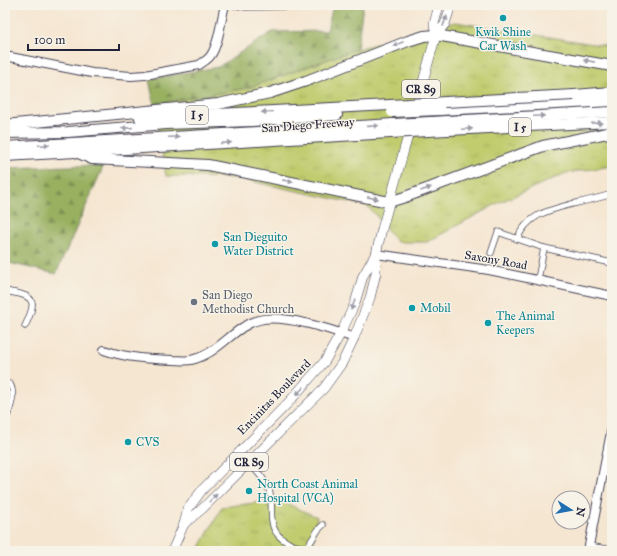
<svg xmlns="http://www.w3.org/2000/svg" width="617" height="556" viewBox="0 0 617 556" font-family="'IM FELL Great Primer',serif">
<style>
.grass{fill:url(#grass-tufts);stroke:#717754}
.forest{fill:url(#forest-firs);stroke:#5d694e}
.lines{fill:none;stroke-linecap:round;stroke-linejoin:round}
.street-casing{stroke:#423f52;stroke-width:7}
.secondary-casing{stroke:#423f52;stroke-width:10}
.primary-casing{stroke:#423f52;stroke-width:10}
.highway-casing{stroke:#423f52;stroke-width:12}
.street{stroke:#fff;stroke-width:5.5}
.secondary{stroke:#fff;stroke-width:8}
.primary{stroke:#fff;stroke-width:9}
.highway{stroke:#fff;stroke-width:10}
.highway-bridge-casing{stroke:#423f52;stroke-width:12;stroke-linecap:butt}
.highway-bridge{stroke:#fff;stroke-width:10}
.oneway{fill:#9c9ca7}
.culture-dot{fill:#0f9aa8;stroke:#f7f3e8;stroke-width:1.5}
.worship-dot{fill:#6b7280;stroke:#f7f3e8;stroke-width:1.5}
.labels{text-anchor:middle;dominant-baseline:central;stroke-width:3;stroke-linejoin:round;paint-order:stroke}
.shield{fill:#f7f3e8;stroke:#62616f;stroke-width:1}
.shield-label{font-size:11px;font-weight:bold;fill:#22223b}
.culture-label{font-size:12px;fill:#0d838f;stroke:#f7f3e8;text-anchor:start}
.street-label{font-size:12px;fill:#22223b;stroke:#f7f3e8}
.worship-label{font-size:12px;fill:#5b616d;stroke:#f7f3e8;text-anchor:start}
</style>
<defs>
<pattern id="grass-tufts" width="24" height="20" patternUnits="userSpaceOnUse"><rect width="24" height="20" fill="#c0cc6e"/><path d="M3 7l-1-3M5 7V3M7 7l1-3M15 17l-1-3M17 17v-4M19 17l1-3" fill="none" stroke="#a5af60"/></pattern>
<pattern id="forest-firs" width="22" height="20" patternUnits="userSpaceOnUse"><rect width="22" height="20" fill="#98b061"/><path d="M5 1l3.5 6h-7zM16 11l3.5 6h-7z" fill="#7c8f51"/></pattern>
</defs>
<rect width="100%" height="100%" fill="#f7f3e8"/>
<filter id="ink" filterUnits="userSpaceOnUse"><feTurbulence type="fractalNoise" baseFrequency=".025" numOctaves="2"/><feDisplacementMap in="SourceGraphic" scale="8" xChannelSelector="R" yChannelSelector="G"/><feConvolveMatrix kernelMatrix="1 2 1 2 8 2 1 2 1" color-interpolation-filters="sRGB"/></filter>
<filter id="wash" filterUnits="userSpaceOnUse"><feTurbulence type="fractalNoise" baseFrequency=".012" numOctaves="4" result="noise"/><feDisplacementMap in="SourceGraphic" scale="16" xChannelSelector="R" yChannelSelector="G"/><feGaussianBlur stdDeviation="0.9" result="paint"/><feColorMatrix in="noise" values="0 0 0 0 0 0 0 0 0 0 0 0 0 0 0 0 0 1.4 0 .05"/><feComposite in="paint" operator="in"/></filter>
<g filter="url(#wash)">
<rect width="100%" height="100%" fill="#f5e6d1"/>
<g class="grass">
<path d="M455,22L612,47V166L566,173L498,203L427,242H397L368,206L236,178L166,176L154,104L248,88L357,49Z"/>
<path d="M278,500L317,517L312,551H198L222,507Z"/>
</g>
<g class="forest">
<path d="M333,5H363L357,49L248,88L154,104L149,79L218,67L272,32L327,31Z"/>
<path d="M104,165L56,274L5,262V168Z"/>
</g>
</g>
<g filter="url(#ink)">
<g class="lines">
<defs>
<g id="street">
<path d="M234,5L246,7L320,6"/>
<path d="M517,239C528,214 549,210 572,204C586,201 599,198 612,194"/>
<path d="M491,253L498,232L544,248L612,263"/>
<path d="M538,279L544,248"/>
<path d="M5,291C14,293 35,294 32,307C31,313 28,320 25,326"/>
<path d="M5,384H10C15,393 11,407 7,416H5"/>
<path d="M249,462C255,470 264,478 268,487C277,506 262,528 287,542C293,546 301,548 308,546L318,530L323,525"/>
<path d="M589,546L612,550"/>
</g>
<g id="secondary">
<path d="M5,56L92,73L131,76L145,75L199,65C203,62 208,60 211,55C219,44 221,19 225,5"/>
<path d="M376,254L489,270L612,296"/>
<path d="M104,350C126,358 150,359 173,360C179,360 186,361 191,360C200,358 208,354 216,348C230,338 242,324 259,320C283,314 330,329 354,338"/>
<path d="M588,551L612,427"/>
</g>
<g id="primary">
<path d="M436,35L445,24L451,5"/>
<path d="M184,524L202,509L324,388L342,363L354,338L370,298L376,273V254L382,229L436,35L434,24L439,5"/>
<path d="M172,551L184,524L188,509L202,490L289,402L325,361L341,333L355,303L363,276L375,255"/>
</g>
<g id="highway">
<path d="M574,95L612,92"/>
<path d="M440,110L612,101"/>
<path d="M140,118L390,105"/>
<path d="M430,122L612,112"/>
<path d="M5,125L218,104L270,93L306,81L408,41L424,36L436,35L612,66"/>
<path d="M428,131L612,122"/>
<path d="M5,133L68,132L166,124L252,121L337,115"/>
<path d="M5,147L393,124"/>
<path d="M76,152L92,159L208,165L389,202L405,197L543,146L612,132"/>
<path d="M5,156L76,152L390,133"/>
</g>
</defs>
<use href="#street" class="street-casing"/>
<use href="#secondary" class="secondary-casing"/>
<use href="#primary" class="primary-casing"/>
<use href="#highway" class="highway-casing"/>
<use href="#street" class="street"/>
<use href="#secondary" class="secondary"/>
<use href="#primary" class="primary"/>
<use href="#highway" class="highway"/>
<defs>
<g id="highway-bridge">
<path d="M390,105L574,95"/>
<path d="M392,112L440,110"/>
<path d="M393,124L430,122"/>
<path d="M390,133L428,131"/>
</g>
</defs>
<use href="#highway-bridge" class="highway-bridge-casing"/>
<use href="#highway-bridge" class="highway-bridge"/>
</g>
<defs><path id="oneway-solid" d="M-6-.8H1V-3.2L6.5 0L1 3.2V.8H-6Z"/></defs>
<g class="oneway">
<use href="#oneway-solid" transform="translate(445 21) rotate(-69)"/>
<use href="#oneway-solid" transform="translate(398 44) rotate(158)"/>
<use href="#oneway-solid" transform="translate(589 61) rotate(-169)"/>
<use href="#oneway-solid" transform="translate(267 112) rotate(177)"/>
<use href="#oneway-solid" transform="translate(539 116) rotate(-3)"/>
<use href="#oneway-solid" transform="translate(597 123) rotate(-3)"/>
<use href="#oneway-solid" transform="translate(373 126) rotate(-4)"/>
<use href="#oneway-solid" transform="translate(127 128) rotate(175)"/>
<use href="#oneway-solid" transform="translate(467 129) rotate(-3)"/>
<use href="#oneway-solid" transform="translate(174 137) rotate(-3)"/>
<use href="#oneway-solid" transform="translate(226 143) rotate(-4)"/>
<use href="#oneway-solid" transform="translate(44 145) rotate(-3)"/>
<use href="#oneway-solid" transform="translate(288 181) rotate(11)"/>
<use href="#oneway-solid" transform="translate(426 189) rotate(-20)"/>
<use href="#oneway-solid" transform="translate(373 198) rotate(11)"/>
<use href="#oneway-solid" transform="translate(353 305) rotate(112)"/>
<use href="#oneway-solid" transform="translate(300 391) rotate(134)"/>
<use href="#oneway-solid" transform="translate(213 498) rotate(-45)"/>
</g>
</g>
<g class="culture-dot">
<circle cx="503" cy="18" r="4"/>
<circle cx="215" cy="244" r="4"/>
<circle cx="412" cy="308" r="4"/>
<circle cx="488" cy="323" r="4"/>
<circle cx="128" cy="442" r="4"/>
<circle cx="249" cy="491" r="4"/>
</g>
<circle class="worship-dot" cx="194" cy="302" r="4"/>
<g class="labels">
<g class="shield">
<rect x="402" y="80" width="38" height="18" rx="3"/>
<rect x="186" y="106" width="22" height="18" rx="3"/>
<rect x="509" y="118" width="22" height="18" rx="3"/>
<rect x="230" y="453" width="38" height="18" rx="3"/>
</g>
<g class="shield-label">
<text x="421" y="89">CR S9</text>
<text x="197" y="115">I 5</text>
<text x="520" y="127">I 5</text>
<text x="249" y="462">CR S9</text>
</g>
<g class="culture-label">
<text x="503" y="32" text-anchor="middle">Kwik Shine<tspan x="503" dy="14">Car Wash</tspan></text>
<text x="223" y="237">San Dieguito<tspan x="223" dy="14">Water District</tspan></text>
<text x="420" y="308">Mobil</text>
<text x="496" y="316">The Animal<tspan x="496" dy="14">Keepers</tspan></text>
<text x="136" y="442">CVS</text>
<text x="257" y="484">North Coast Animal<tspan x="257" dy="14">Hospital (VCA)</tspan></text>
</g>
<g class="street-label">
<text transform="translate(308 125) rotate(-4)">San Diego Freeway</text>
<text transform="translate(496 260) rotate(10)">Saxony Road</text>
<text transform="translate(274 397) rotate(-46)">Encinitas Boulevard</text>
</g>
<g class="worship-label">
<text x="202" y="295">San Diego<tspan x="202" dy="14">Methodist Church</tspan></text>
</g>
</g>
<rect width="617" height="556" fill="none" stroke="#f7f3e8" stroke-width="20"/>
<g transform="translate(571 510) rotate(101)"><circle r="19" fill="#f7f3e8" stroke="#a29fa3"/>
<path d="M0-3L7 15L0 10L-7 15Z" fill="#1f6fb2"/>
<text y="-6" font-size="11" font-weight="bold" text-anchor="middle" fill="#22223b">N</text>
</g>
<path d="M28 44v6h91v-6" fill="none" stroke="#22223b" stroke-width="2"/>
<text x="34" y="44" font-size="12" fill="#22223b" stroke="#f7f3e8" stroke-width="3" paint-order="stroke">100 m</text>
</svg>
